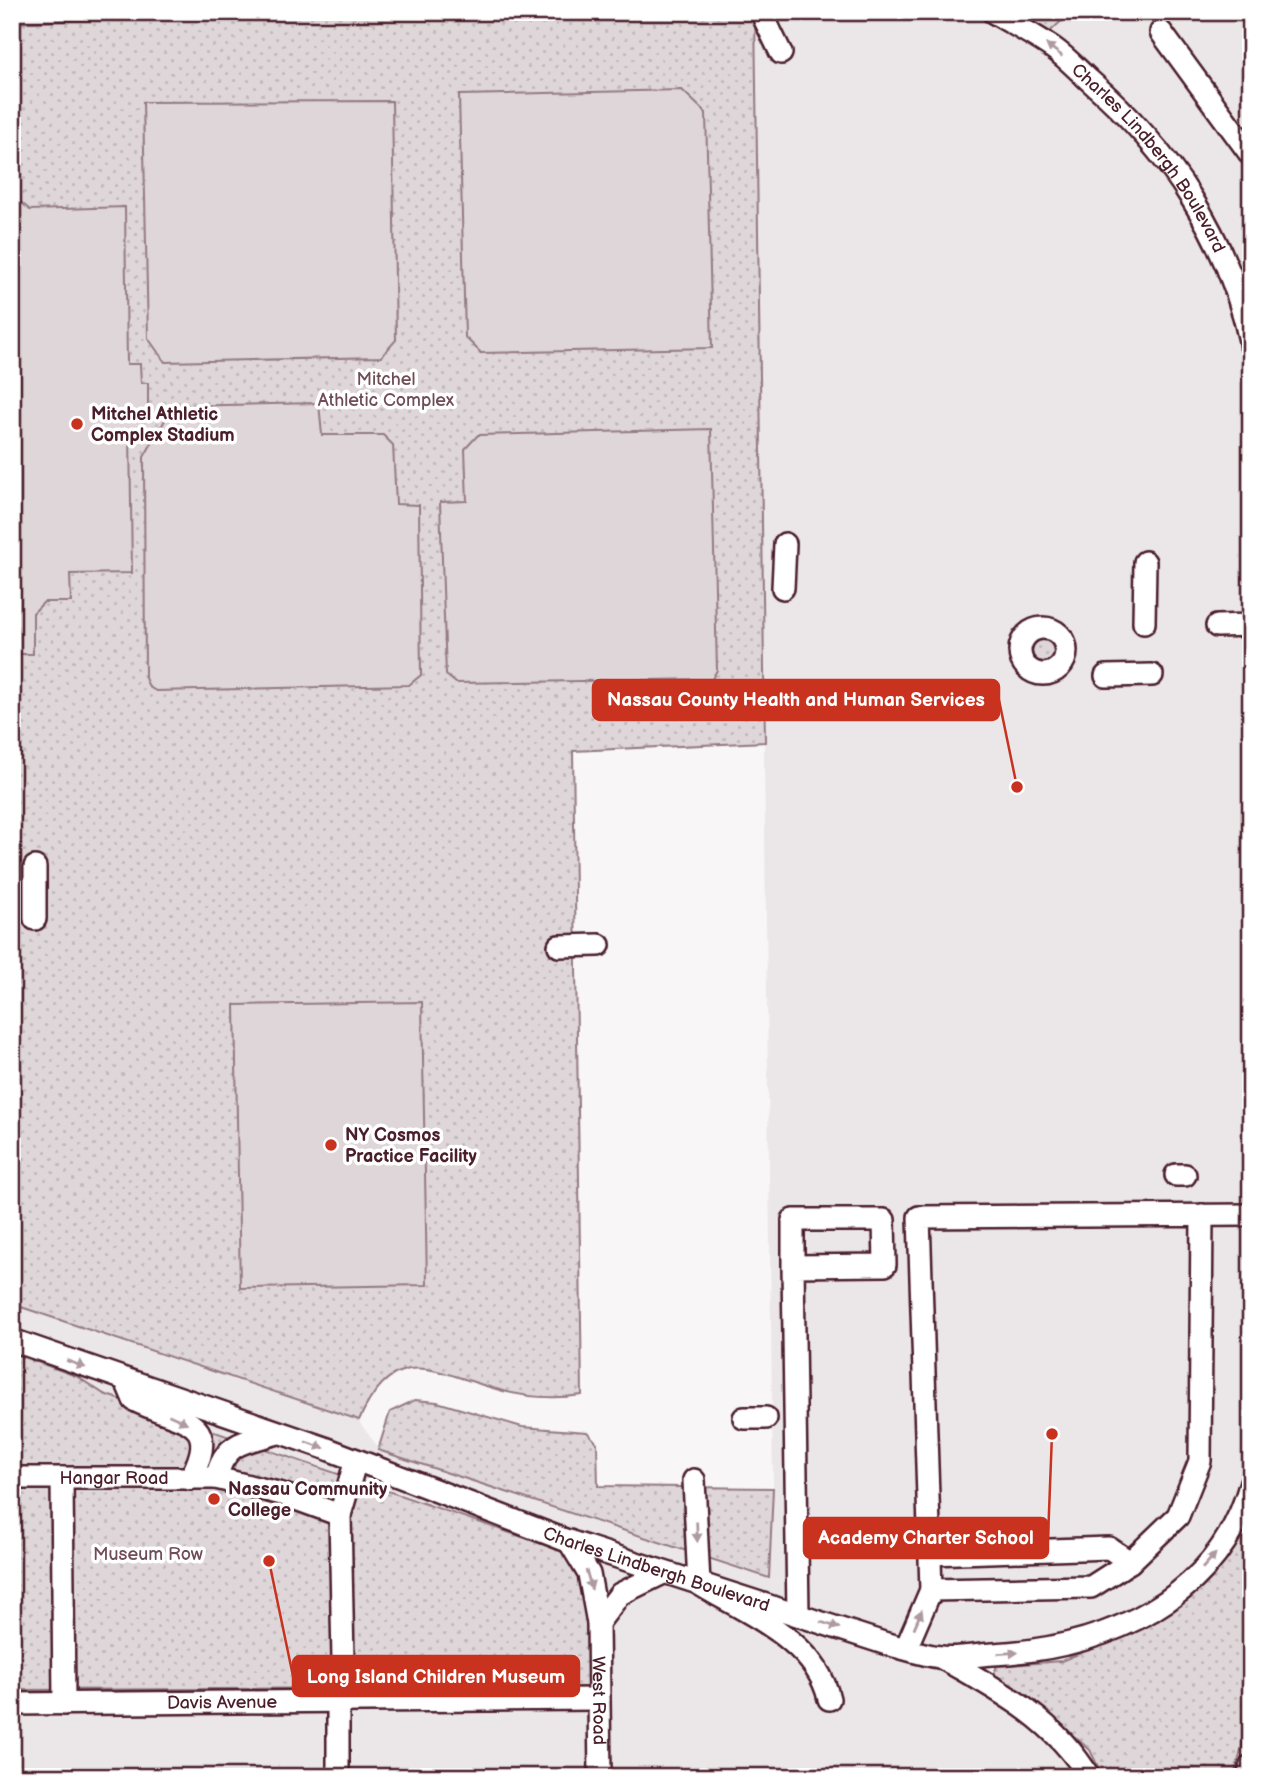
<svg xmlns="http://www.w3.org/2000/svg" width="1263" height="1789" viewBox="0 0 1263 1789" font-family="'Balsamiq Sans',sans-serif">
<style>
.built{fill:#ebe6e8}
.grass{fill:url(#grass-dots);stroke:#947a82;stroke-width:2}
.garden{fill:#ded6d9;stroke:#947a82;stroke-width:2}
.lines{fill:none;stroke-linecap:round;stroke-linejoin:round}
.minor-casing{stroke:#4a1f2b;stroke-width:26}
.minor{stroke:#fff;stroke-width:21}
.oneway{fill:#ae9aa0}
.poi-dot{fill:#c8321e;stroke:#fff;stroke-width:2.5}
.labels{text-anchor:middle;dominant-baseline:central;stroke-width:7;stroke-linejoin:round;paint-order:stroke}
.street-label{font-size:18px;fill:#4a1f2b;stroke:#fff}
.park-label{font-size:18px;fill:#6f4d56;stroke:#fff}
.poi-label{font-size:18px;font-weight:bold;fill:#4a1f2b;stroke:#fff;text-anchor:start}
.leader{fill:none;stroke:#c8321e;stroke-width:2.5}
.callout-dot{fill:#c8321e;stroke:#fff;stroke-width:2.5}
.callout{fill:#c8321e;stroke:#c8321e;stroke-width:2.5}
.callout-label{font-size:19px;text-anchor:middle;font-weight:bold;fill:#fff}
</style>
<defs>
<pattern id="grass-dots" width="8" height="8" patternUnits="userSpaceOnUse" patternTransform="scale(1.75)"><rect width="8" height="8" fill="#ded6d9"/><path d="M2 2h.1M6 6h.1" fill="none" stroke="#c0b7ba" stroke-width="1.8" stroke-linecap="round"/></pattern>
</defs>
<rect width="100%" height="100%" fill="#f8f6f7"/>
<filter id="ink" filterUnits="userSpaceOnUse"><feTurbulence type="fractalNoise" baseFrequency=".0143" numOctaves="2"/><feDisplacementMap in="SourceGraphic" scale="14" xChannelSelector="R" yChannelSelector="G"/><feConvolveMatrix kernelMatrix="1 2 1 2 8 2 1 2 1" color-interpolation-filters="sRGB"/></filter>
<g filter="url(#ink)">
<path class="built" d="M755,12H1251V1490L1223,1548L1095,1641L949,1658L1093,1777H12V1294L357,1419L381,1451L769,1578L773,1488Z"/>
<g class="grass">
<path d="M245,12H755L765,742L573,751L582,1395C550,1400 516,1396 486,1386C424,1366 392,1349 359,1420L12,1304V23Z"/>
<path d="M993,12H1071L1040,41Z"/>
<circle cx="1043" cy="651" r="11"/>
<path d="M12,1353L76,1376L104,1394L566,1552L586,1588L588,1687L12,1690Z"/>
<path d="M415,1400L437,1402L522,1427L587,1432L597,1443L598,1486L773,1488L769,1578L378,1450L390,1412Z"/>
<path d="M1251,1505C1251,1589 1262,1699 1233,1777H1103L1090,1750L1024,1694L991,1679L997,1666L1061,1661L1151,1625L1214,1575Z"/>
</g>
<g class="garden">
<path d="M682,90L706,113L712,348L481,353L465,337L459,95Z"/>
<path d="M392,101L396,340L381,357L165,362L148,338L143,102Z"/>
<path d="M12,195L30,210L125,207L127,364H140L141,383H148V415H142V432L130,433L132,573L70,574L71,602H44L33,613V654H12Z"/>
<path d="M319,403L322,435H383L393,445L396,504L419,505L421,675L409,685L156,691L149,687L145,678L144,457L173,406Z"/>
<path d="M711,429L717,670L712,679L456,683L446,675L440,502L467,501L465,449L478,435Z"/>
<path d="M422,1002L427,1285L240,1288L235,1005Z"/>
</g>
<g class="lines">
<defs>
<g id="minor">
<path d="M761,12L781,53"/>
<path id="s1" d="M993,12C1013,24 1034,35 1053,48C1066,57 1077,69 1089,80C1170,150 1229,239 1251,345"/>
<path d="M1161,32L1251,155"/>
<path d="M783,588L785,544"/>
<path d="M1144,623L1145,562"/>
<path d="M1217,626L1251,625"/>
<circle cx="1043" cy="651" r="23"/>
<path d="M1106,676L1152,675"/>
<path d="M35,919V867"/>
<path d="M559,946L599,945"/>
<path d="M1176,1175H1185"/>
<path d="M1202,1215L1200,1461L1178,1516L1130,1562L1091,1587L931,1590L919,1217C1030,1216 1140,1216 1251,1215"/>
<path d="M793,1266L885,1265L884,1220H793V1266L798,1615"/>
<path id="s2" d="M12,1340L325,1448L565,1540L887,1644C904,1648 922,1655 940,1657C956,1659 976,1655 993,1654C1105,1648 1219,1601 1251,1482"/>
<path d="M126,1381L134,1400C178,1423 224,1416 190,1479"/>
<path d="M744,1418H766"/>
<path id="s3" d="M12,1478H216L282,1494L340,1515"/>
<path d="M62,1478L64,1704"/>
<path d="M216,1478C226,1440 244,1443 278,1433"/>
<path d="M694,1480L699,1584C746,1613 816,1640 829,1699"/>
<path id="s4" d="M569,1541L589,1574L598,1623L600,1777"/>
<path d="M930,1554L1109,1548L1130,1562"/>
<path d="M598,1623L620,1594L663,1573"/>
<path d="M906,1648L931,1590"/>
<path d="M940,1657C997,1689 1055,1719 1089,1777"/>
<path id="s5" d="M12,1704L599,1699"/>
<path d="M338,1777V1712L343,1700V1660L340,1515L356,1460"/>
<path d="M1248,1777L1251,1766"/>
</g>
</defs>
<use href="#minor" class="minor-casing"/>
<use href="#minor" class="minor"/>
</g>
<defs><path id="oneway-solid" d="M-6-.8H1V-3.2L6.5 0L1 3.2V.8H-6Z" transform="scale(1.75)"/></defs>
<g class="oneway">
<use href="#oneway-solid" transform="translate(1054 50) rotate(-143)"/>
<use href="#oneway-solid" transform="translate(76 1364) rotate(20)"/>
<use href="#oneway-solid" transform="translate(178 1419) rotate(24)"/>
<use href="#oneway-solid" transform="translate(315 1445) rotate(18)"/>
<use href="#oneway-solid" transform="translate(697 1532) rotate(88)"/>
<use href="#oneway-solid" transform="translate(1209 1561) rotate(-48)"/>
<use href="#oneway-solid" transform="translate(589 1580) rotate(74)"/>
<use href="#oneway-solid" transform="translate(918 1619) rotate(-67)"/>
<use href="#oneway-solid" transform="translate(830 1625) rotate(18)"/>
<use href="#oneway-solid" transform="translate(1008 1653) rotate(-3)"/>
</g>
</g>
<g class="poi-dot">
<circle cx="77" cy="424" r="7"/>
<circle cx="331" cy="1145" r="7"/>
<circle cx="214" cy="1499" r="7"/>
</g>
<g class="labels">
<g class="street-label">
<text stroke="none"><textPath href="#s1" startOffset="217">Charles Lindbergh Boulevard</textPath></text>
<text stroke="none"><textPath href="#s3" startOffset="102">Hangar Road</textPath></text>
<text stroke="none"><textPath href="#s2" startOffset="684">Charles Lindbergh Boulevard</textPath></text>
<text stroke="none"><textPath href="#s4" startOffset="166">West Road</textPath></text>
<text stroke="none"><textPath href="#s5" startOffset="210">Davis Avenue</textPath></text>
</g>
<g class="park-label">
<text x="386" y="379">Mitchel<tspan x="386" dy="21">Athletic Complex</tspan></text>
<text x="148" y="1554">Museum Row</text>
</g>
<g class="poi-label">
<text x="91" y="414">Mitchel Athletic<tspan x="91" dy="21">Complex Stadium</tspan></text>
<text x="345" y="1135">NY Cosmos<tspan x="345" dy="21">Practice Facility</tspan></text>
<text x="228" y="1489">Nassau Community<tspan x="228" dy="21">College</tspan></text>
</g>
</g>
<path class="leader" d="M1017 787L999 700M1052 1434L1048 1538M269 1561L293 1676"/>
<g class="callout-dot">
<circle cx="1017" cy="787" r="7"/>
<circle cx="1052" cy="1434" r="7"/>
<circle cx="269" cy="1561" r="7"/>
</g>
<g class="callout">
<rect x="593" y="680" width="406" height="40" rx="7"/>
<rect x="804" y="1518" width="244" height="40" rx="7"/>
<rect x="293" y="1656" width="286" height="40" rx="7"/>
</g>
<g class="callout-label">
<text x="796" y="706">Nassau County Health and Human Services</text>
<text x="926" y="1544">Academy Charter School</text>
<text x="436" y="1683">Long Island Children Museum</text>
</g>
<rect width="1263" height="1789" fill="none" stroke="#fff" stroke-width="42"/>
<rect x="21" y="21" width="1221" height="1747" fill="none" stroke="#4a1f2b" stroke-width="2.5" filter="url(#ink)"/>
</svg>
